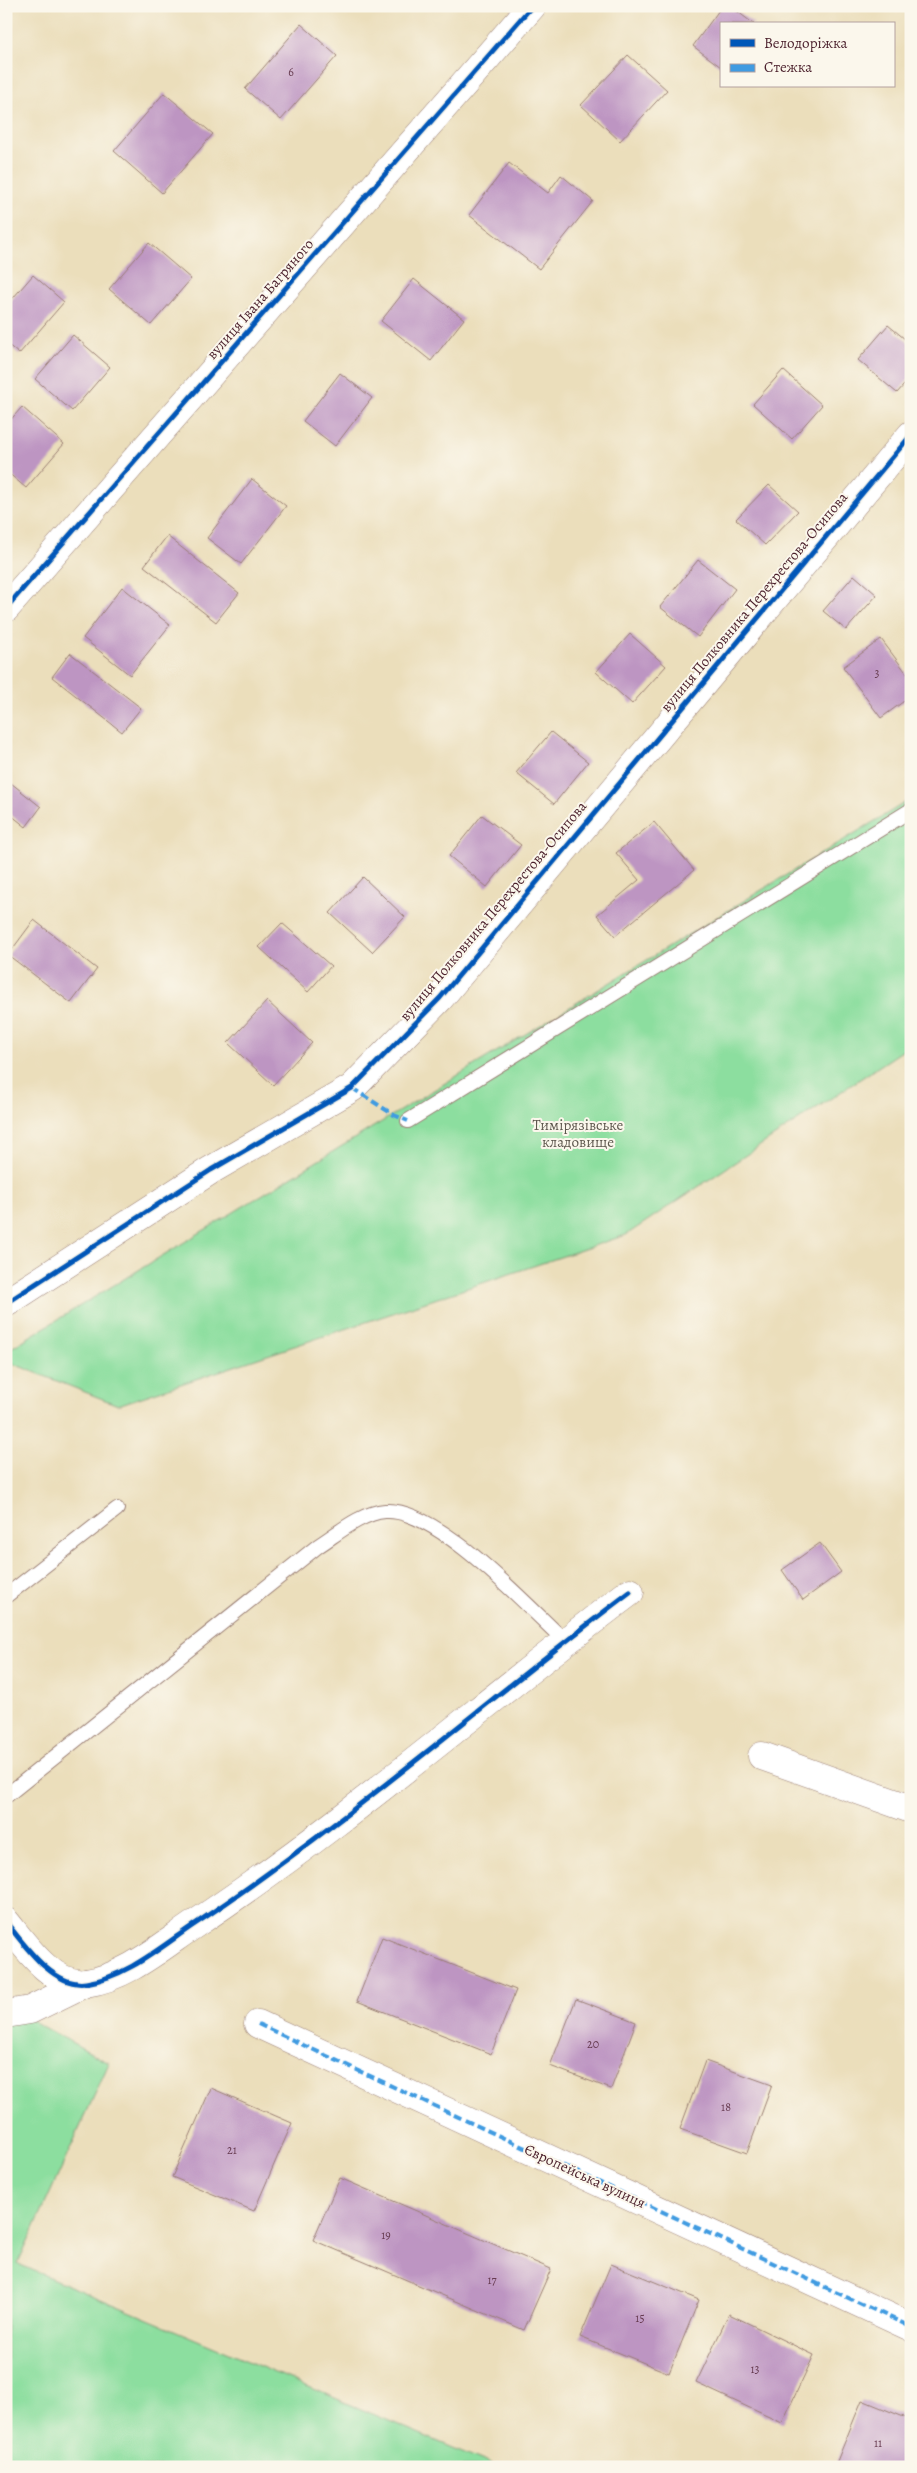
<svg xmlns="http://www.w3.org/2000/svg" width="917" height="2473" viewBox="0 0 917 2473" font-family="Alegreya,serif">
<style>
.green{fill:#8cde9f;stroke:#6b7e65}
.building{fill:#bd95c2}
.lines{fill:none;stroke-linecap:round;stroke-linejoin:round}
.lane-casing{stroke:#9a7e73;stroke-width:16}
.street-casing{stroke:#9a7e73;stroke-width:29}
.lane{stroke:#fff;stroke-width:14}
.street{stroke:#fff;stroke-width:28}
.quiet{stroke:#409be1;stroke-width:4;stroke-dasharray:8 4;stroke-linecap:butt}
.cycleway-casing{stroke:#fbf7ec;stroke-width:8}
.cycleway{stroke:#0057b8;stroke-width:5}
.labels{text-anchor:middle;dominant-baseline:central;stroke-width:4;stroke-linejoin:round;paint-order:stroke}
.number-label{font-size:12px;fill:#673c51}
.street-label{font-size:15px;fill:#4a1f2b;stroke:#fbf7ec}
.park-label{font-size:15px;fill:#5e584e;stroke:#fbf7ec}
</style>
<rect width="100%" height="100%" fill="#fbf7ec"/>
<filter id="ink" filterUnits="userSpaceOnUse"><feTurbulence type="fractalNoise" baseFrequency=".02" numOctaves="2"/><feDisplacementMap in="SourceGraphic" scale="10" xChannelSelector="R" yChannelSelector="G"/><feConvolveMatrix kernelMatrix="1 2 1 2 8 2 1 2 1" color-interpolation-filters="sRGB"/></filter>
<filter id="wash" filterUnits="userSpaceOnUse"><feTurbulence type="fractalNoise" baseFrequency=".0096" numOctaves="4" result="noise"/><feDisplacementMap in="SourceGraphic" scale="20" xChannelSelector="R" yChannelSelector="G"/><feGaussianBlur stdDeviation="1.12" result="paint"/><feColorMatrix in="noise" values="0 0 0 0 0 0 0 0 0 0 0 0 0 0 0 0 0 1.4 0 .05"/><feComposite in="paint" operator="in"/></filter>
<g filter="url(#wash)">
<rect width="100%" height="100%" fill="#ebdebb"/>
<g class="green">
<path d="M911,799V1045L626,1235L118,1405L6,1361V1351Z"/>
<path d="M6,2006L109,2063L18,2264L498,2467H6Z"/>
</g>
<g id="blocks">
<g class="building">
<path d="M722,6H730L754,24H721V67L693,46Z"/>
<path d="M301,24L337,56L281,120L245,89Z"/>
<path d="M628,55L667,90L620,141L581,105Z"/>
<path d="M164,93L213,134L162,193L114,151Z"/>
<path d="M509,163L548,193L561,175L593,201L539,269L469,215Z"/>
<path d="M149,243L191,279L151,325L109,289Z"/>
<path d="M33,275L64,302L19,354L6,343V306Z"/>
<path d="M414,279L464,319L431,361L381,321Z"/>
<path d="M888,325L911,344V377L897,393L858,360Z"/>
<path d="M73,335L110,367L72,411L35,379Z"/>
<path d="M783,370L822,405L792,439L753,404Z"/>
<path d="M340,373L372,398L335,446L303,421Z"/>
<path d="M22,407L64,444L26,488L6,471V425Z"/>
<path d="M252,479L286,506L241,564L207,538Z"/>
<path d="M769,485L798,511L765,545L736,519Z"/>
<path d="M167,536L239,593L216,622L144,566Z"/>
<path d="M698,560L735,589L698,637L660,607Z"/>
<path d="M854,575L877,595L846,630L823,611Z"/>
<path d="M122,587L170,625L130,675L83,638Z"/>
<path d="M630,634L666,666L632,704L596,672Z"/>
<path d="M881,639L911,679V696L881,718L843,667Z"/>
<path d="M70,653L141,708L122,732L52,677Z"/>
<path d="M551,732L588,762L554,804L516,773Z"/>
<path d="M6,779L41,807L26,827L6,811Z"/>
<path d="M482,815L521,845L487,887L449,856Z"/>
<path d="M654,822L694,870L615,936L597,915L639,880L616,853Z"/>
<path d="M363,877L405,917L372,952L330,913Z"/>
<path d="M34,920L97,969L71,1003L8,955Z"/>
<path d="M282,923L331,966L308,992L259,947Z"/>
<path d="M267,1001L312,1043L273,1085L228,1043Z"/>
<path d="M820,1543L841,1572L803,1600L782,1570Z"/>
<path d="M382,1937L516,1990L491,2054L357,2001Z"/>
<path d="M576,1999L636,2022L611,2089L550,2066Z"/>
<path d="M705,2061L772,2085L747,2153L680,2129Z"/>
<path d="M211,2088L292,2123L254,2211L172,2177Z"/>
<path d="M340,2178L551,2269L524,2330L313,2240Z"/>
<path d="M611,2264L699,2300L669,2373L580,2337Z"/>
<path d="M729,2314L814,2355L782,2423L696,2383Z"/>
<path d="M862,2400L911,2420V2467L835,2466Z"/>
</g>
</g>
</g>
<g filter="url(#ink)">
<use href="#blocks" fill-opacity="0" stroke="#9a7e73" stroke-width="1"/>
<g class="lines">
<defs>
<g id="lane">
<path d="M408,1121L911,810"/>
<path d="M6,1596L117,1509"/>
<path d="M6,1796L318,1546C337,1534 361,1513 385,1511C437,1507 528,1607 565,1641"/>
</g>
<g id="street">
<path d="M6,608L532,6"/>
<path d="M6,1303L211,1170L352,1088L440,998L911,435"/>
<path d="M762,1756L911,1809"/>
<path d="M6,1922C24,1944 53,1988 86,1983C127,1977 162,1946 195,1924C347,1823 484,1702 630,1592"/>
<path d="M6,2014L30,2010L85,1983"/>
<path d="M258,2024L911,2327"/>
</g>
</defs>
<use href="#lane" class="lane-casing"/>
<use href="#street" class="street-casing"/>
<use href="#lane" class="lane"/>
<use href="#street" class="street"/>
<g class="quiet">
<path d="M352,1088L394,1115L408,1121"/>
<path d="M258,2024L911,2327"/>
</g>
<defs>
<g id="cycleway">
<path d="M6,608L532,6"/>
<path d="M6,1303L211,1170L352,1088L440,998L911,435"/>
<path d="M6,1922C24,1944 53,1988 86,1983C127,1977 162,1946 195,1924C347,1823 484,1702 630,1592"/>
</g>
</defs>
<use href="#cycleway" class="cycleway-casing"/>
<use href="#cycleway" class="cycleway"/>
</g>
</g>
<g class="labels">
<g class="number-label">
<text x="291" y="72">6</text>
<text x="877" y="673">3</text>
<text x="593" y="2044">20</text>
<text x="726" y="2107">18</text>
<text x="232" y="2150">21</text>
<text x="386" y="2235">19</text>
<text x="492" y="2280">17</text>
<text x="640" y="2318">15</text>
<text x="755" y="2369">13</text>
<text x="878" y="2443">11</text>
</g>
<g class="street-label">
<text transform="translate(260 299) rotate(-49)">вулиця Івана Багряного</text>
<text transform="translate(754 602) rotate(-50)">вулиця Полковника Перехрестова-Осипова</text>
<text transform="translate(493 911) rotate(-50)">вулиця Полковника Перехрестова-Осипова</text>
<text transform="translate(585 2176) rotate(25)">Європейська вулиця</text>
</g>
<g class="park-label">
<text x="578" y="1125">Тимірязівське<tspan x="578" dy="17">кладовище</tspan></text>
</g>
</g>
<rect width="917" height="2473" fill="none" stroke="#fbf7ec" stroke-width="25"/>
<rect x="720" y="22" width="175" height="65" fill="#fbf7ec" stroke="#b4a19f"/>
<rect x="730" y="39" width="25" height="8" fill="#0057b8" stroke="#b4a19f"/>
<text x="764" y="48" font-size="15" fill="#4a1f2b">Велодоріжка</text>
<rect x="730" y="64" width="25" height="8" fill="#409be1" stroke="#b4a19f"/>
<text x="764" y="72" font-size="15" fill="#4a1f2b">Стежка</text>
</svg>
